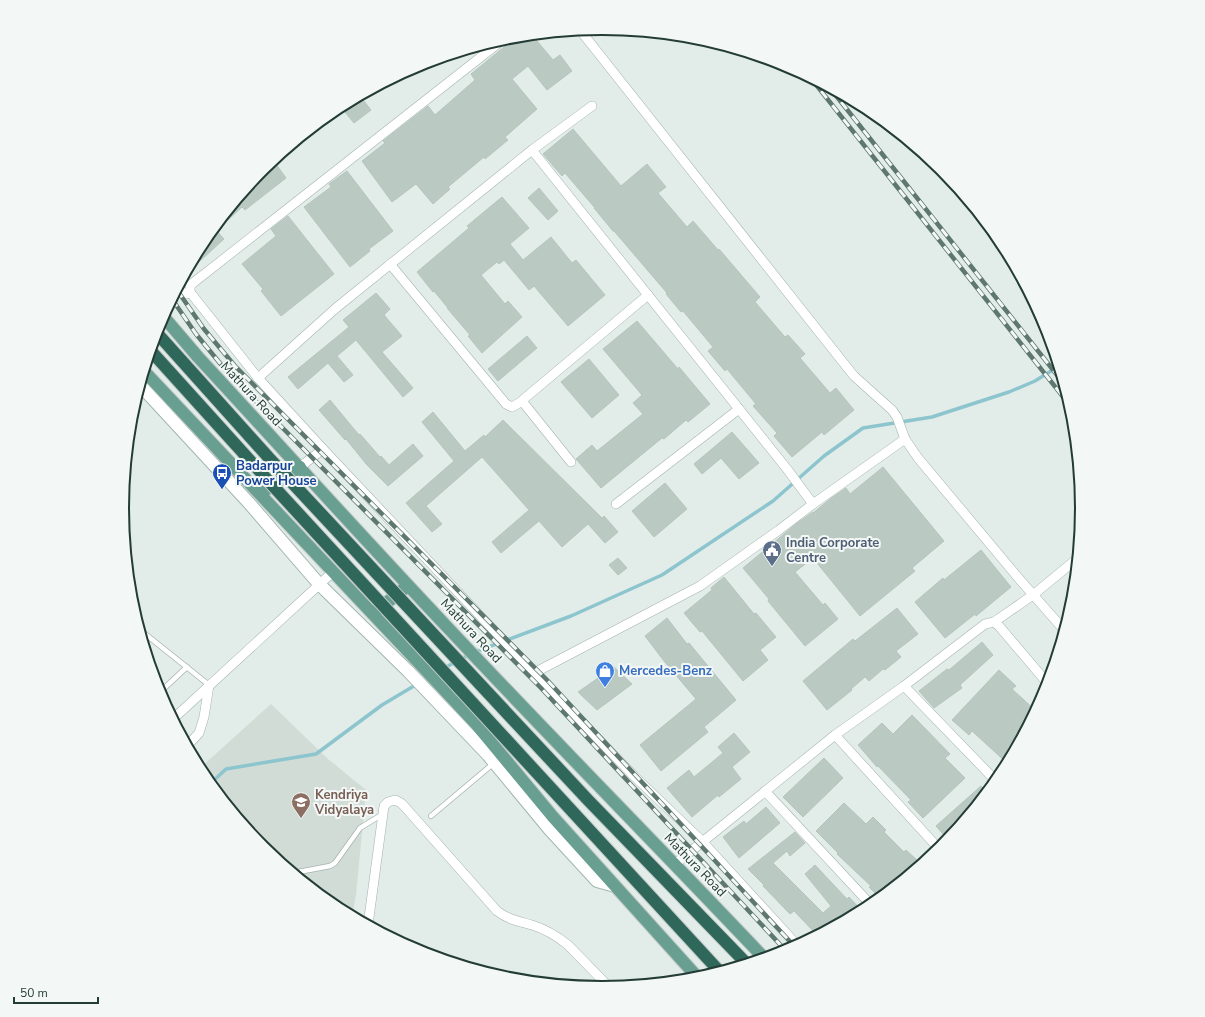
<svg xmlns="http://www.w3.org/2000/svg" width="1205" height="1017" viewBox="0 0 1205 1017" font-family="'Nunito Sans',sans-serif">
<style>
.built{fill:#d1dcd6}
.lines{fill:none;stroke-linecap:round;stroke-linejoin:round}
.stream{stroke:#8dc5cf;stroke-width:3.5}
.building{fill:#bbc9c3;stroke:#b5c5be}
.lane-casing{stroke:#a5b4af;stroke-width:6}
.street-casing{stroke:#a5b4af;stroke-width:10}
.secondary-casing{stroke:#a1b7af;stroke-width:14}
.primary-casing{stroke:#c1c8c6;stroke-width:14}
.lane{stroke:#fff;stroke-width:4.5}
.street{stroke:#fff;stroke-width:9}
.secondary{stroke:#fff;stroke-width:12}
.primary{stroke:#699f91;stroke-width:12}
.rail-casing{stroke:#5e7870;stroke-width:4.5}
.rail{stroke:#f3f8f6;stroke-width:3;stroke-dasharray:9;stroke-linecap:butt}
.highway-bridge-casing{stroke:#c1c8c6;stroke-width:14;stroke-linecap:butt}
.highway-bridge{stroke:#30675b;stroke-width:12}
.labels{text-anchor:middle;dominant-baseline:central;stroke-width:4;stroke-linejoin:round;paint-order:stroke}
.street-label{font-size:13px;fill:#233c35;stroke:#f3f8f6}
.transit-label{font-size:13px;font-weight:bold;fill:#164399;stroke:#f3f8f6;text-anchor:start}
.service-label{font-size:13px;font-weight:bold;fill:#4e5e75;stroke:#f3f8f6;text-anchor:start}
.shop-label{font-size:13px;font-weight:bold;fill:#366cbe;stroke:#f3f8f6;text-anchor:start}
.education-label{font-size:13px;font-weight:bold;fill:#785e54;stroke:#f3f8f6;text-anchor:start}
.rim{fill:none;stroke:#233c35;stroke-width:2}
</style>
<rect width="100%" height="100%" fill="#e2ece8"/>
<path class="built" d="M271,704L328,759L366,790L356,895L352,917L335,908L263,848L203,775L199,769Z"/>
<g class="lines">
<g class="stream">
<path d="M461,659L472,653L571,616L662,575L773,501L824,456L863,428L932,417L1009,392L1035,381L1059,366"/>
<path d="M443,669L455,662"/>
<path d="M210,784L226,769L316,754L382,705L429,677"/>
</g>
</g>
<g class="building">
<path d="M532,35L553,60L560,55L572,71L547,90L528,66L512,79L537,109L505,137L508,140L485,159L484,157L448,187L450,189L433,204L416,184L392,202L362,161L385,143L383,141L428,106L435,115L475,80L471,74L509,43L513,37Z"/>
<path d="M360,96L371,110L354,123L340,106Z"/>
<path d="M573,129L621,186L647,164L666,187L658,193L687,227L693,221L718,250L719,249L760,297L755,302L785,337L788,335L805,354L800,358L830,393L836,388L854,410L824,435L822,432L792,457L774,436L777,433L753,406L756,404L727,369L725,371L708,351L713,347L683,311L681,312L666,294L667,293L614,231H613L594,208H595L565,173L562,176L543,154Z"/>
<path d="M273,160L286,178L245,210L242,207L228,220L224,216L263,169Z"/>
<path d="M347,171L393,231L369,249L370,251L350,267L304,207L331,187L329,184Z"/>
<path d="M539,188L558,211L548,220L528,198Z"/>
<path d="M502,197L529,228L510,244L523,260L551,237L572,263L576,260L605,295L568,326L534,286L529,290L504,260L499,264L497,262L481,275L505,304L508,301L522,317L482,353L468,336L470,335L447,308H448L434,291L433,292L417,272L469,228L467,226Z"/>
<path d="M288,216L334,274L281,316L261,291L263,289L242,264L276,236L271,229Z"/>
<path d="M214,228L224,239L188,272L187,271L203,241Z"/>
<path d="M376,293L390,309L384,315L402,336L382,352L413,388L403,397L356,340L337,356L353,375L344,382L328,363L298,389L288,377L349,327L343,320Z"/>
<path d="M637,321L678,369L679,367L710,404L688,422L686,420L664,439L662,438L601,488L576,459L592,445L597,451L643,414L633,403L642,395L603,349Z"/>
<path d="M527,336L537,348L498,381L488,369Z"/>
<path d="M589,359L619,395L592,418L561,382Z"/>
<path d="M330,400L359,435L360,434L380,457L381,456L389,465L413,444L423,456L388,486L367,465L346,439L345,440L319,410Z"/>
<path d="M433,412L465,451L484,435L485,437L503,420L602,518L604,516L618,532L605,543L588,524L562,547L539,521L501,553L492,542L529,510L482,457L426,506L442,524L432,532L406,503L454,461L422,422Z"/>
<path d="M732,432L759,463L739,479L721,458L702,474L694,464Z"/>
<path d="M883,467L944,541L912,568L915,571L860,616L813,558L795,572L823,605L825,603L838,619L805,646L768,601L769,599L743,568L796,524L813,512V513L830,499L846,488L850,494Z"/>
<path d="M665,483L687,509L654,537L632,511Z"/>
<path d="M981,550L1011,587L976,616L975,614L945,638L915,602L943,578L944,580Z"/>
<path d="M618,558L627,568L618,575L609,565Z"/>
<path d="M724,577L754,614L756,613L776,637L760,650L768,660L743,681L702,631L700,632L684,613L712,590L711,588Z"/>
<path d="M897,608L918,634L896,651L901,657L885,670L883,669L869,681L865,677L851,689L852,690L827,710L803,681L853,639L855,641Z"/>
<path d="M667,618L687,644L689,643L736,700L704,727L708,732L661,771L640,745L696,699L664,661L645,636Z"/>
<path d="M982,642L993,655L960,685L962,688L934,708L919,691L947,669L949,670Z"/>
<path d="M614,667L632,684L597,710L578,692Z"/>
<path d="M999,670L1016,686L1012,689L1036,711L1033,718L1026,725L1028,726L1008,764L972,731L969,735L952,720Z"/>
<path d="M912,715L950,754L945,758L965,778L923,818L908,802L911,800L878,766L877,767L858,745L882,723L893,734Z"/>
<path d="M734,733L750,752L732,767L741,779L719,797L718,795L692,817L667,788L689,770L694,777L723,753L718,747Z"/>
<path d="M824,758L843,778L803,817L783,797Z"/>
<path d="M981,786L987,793L949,841L936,826Z"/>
<path d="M844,803L866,824L873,817L886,830L884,832L904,852L906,850L919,862L918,863L921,866L881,899L869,887L871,886L837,854L838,853L816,831Z"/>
<path d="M766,807L780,823L739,858L723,837L744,821L746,824Z"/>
<path d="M795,832L805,843L790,856L787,851L773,863L823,913L831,906L805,874L815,865L847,899L849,897L863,912L818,936L794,911L790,914L763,886L764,885L748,869Z"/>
</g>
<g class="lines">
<defs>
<g id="lane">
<path d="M139,629L209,685"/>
<path d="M159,693L187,667"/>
<path d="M431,816L494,763"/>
<path d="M293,873L330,866L335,863L360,828L383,814"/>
</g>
<g id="street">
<path d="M580,30L846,366L854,376L892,410L897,417L905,439L918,458L1021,581L1065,631"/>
<path d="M505,38L193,283L190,286V292L258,378L323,449L534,673L634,776L702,841L798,946"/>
<path d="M532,150L787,469L813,504L779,530L700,586L534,673"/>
<path d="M390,264L506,404L512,407L519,403L648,295"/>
<path d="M179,287L183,294H187L190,292"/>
<path d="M258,378L336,308L532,150L592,106"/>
<path d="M522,401L571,462"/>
<path d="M300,467L323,449"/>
<path d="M616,504L739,409"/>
<path d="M813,504L905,439"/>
<path d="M994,622L1033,595L1078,558"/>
<path d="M904,686L997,782"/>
<path d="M173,719L334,571"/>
<path d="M835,735L940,850"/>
<path d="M187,746L199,733L204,717L209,685"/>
<path d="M765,791L872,906"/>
<path d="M675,864L835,735L904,686L985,624L994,622L999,626L1049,685"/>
<path d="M368,925L384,806L388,802L395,800L401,803L404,806L497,911C509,920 518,921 532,925C545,929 557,936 568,945L610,988"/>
</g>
<path id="secondary" d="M140,385L249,503L319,584L408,671L488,755L550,830L597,881L615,886"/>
<g id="primary">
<path d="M163,316L198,357C282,448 364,539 449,629C553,740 660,848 765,959"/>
<path d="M144,371L435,680L476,724L553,817L699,979"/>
<path d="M264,491L300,467"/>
<path d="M375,612L405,588"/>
</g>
</defs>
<use href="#lane" class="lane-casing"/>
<use href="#street" class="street-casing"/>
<use href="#secondary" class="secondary-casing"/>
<use href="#primary" class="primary-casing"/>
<use href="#lane" class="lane"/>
<use href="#street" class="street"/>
<use href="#secondary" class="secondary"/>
<use href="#primary" class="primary"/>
<defs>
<g id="rail">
<path d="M810,77L1072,408"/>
<path d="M830,88L1065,385"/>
<path d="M177,290L204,329L235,366L548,681L796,948"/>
<path d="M172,299L196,334L228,373L541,688L787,952"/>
</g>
</defs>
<use href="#rail" class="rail-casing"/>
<use href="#rail" class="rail"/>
<defs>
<g id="highway-bridge">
<path d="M156,332L270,459L588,800L747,964"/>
<path d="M151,351L274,487L720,972"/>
</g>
</defs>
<use href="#highway-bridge" class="highway-bridge-casing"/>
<use href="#highway-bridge" class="highway-bridge"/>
</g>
<defs>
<symbol id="bus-pin" viewBox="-11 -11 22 30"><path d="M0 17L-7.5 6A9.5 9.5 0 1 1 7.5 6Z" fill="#1a4fb4" stroke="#f3f8f6"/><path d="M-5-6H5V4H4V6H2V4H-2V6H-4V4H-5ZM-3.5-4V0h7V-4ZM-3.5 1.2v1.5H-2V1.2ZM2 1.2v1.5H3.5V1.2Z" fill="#fff"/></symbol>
<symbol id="civic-pin" viewBox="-11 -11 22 30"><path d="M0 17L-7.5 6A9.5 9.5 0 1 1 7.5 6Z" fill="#5c6f8a" stroke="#f3f8f6"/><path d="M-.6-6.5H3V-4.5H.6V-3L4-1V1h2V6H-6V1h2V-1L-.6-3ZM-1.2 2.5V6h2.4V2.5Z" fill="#fff"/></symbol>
<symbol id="shop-pin" viewBox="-11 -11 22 30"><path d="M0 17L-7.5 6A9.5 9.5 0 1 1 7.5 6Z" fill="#3f7fe0" stroke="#f3f8f6"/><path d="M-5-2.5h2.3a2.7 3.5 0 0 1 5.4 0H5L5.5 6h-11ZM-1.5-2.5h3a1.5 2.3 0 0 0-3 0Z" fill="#fff"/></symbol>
<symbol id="school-pin" viewBox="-11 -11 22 30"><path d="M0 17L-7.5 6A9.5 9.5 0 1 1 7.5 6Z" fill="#8d6e63" stroke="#f3f8f6"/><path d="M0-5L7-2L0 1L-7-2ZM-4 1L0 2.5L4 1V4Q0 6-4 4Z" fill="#fff"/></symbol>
</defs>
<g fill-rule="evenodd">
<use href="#bus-pin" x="211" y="462" width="22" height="30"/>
<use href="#civic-pin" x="761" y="539" width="22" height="30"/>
<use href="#shop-pin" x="594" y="660" width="22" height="30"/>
<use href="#school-pin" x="290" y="791" width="22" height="30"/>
</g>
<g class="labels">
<g class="street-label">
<text transform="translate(251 394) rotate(47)">Mathura Road</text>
<text transform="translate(471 631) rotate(47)">Mathura Road</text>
<text transform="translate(695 865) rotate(46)">Mathura Road</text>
</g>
<g class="transit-label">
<text x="236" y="466">Badarpur<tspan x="236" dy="15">Power House</tspan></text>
</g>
<g class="service-label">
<text x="786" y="543">India Corporate<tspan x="786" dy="15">Centre</tspan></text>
</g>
<g class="shop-label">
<text x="619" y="671">Mercedes-Benz</text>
</g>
<g class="education-label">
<text x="315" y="795">Kendriya<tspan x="315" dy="15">Vidyalaya</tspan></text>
</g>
</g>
<path d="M0 0H1205V1017H0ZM129 508a473 473 0 1 1 946 0a473 473 0 1 1-946 0Z" fill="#f3f8f6" fill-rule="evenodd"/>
<path class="rim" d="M129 508a473 473 0 1 1 946 0a473 473 0 1 1-946 0Z"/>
<path d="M14 997v6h84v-6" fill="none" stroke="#233c35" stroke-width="2"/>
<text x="20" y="997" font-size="12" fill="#233c35" stroke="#f3f8f6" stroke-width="3" paint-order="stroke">50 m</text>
</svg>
